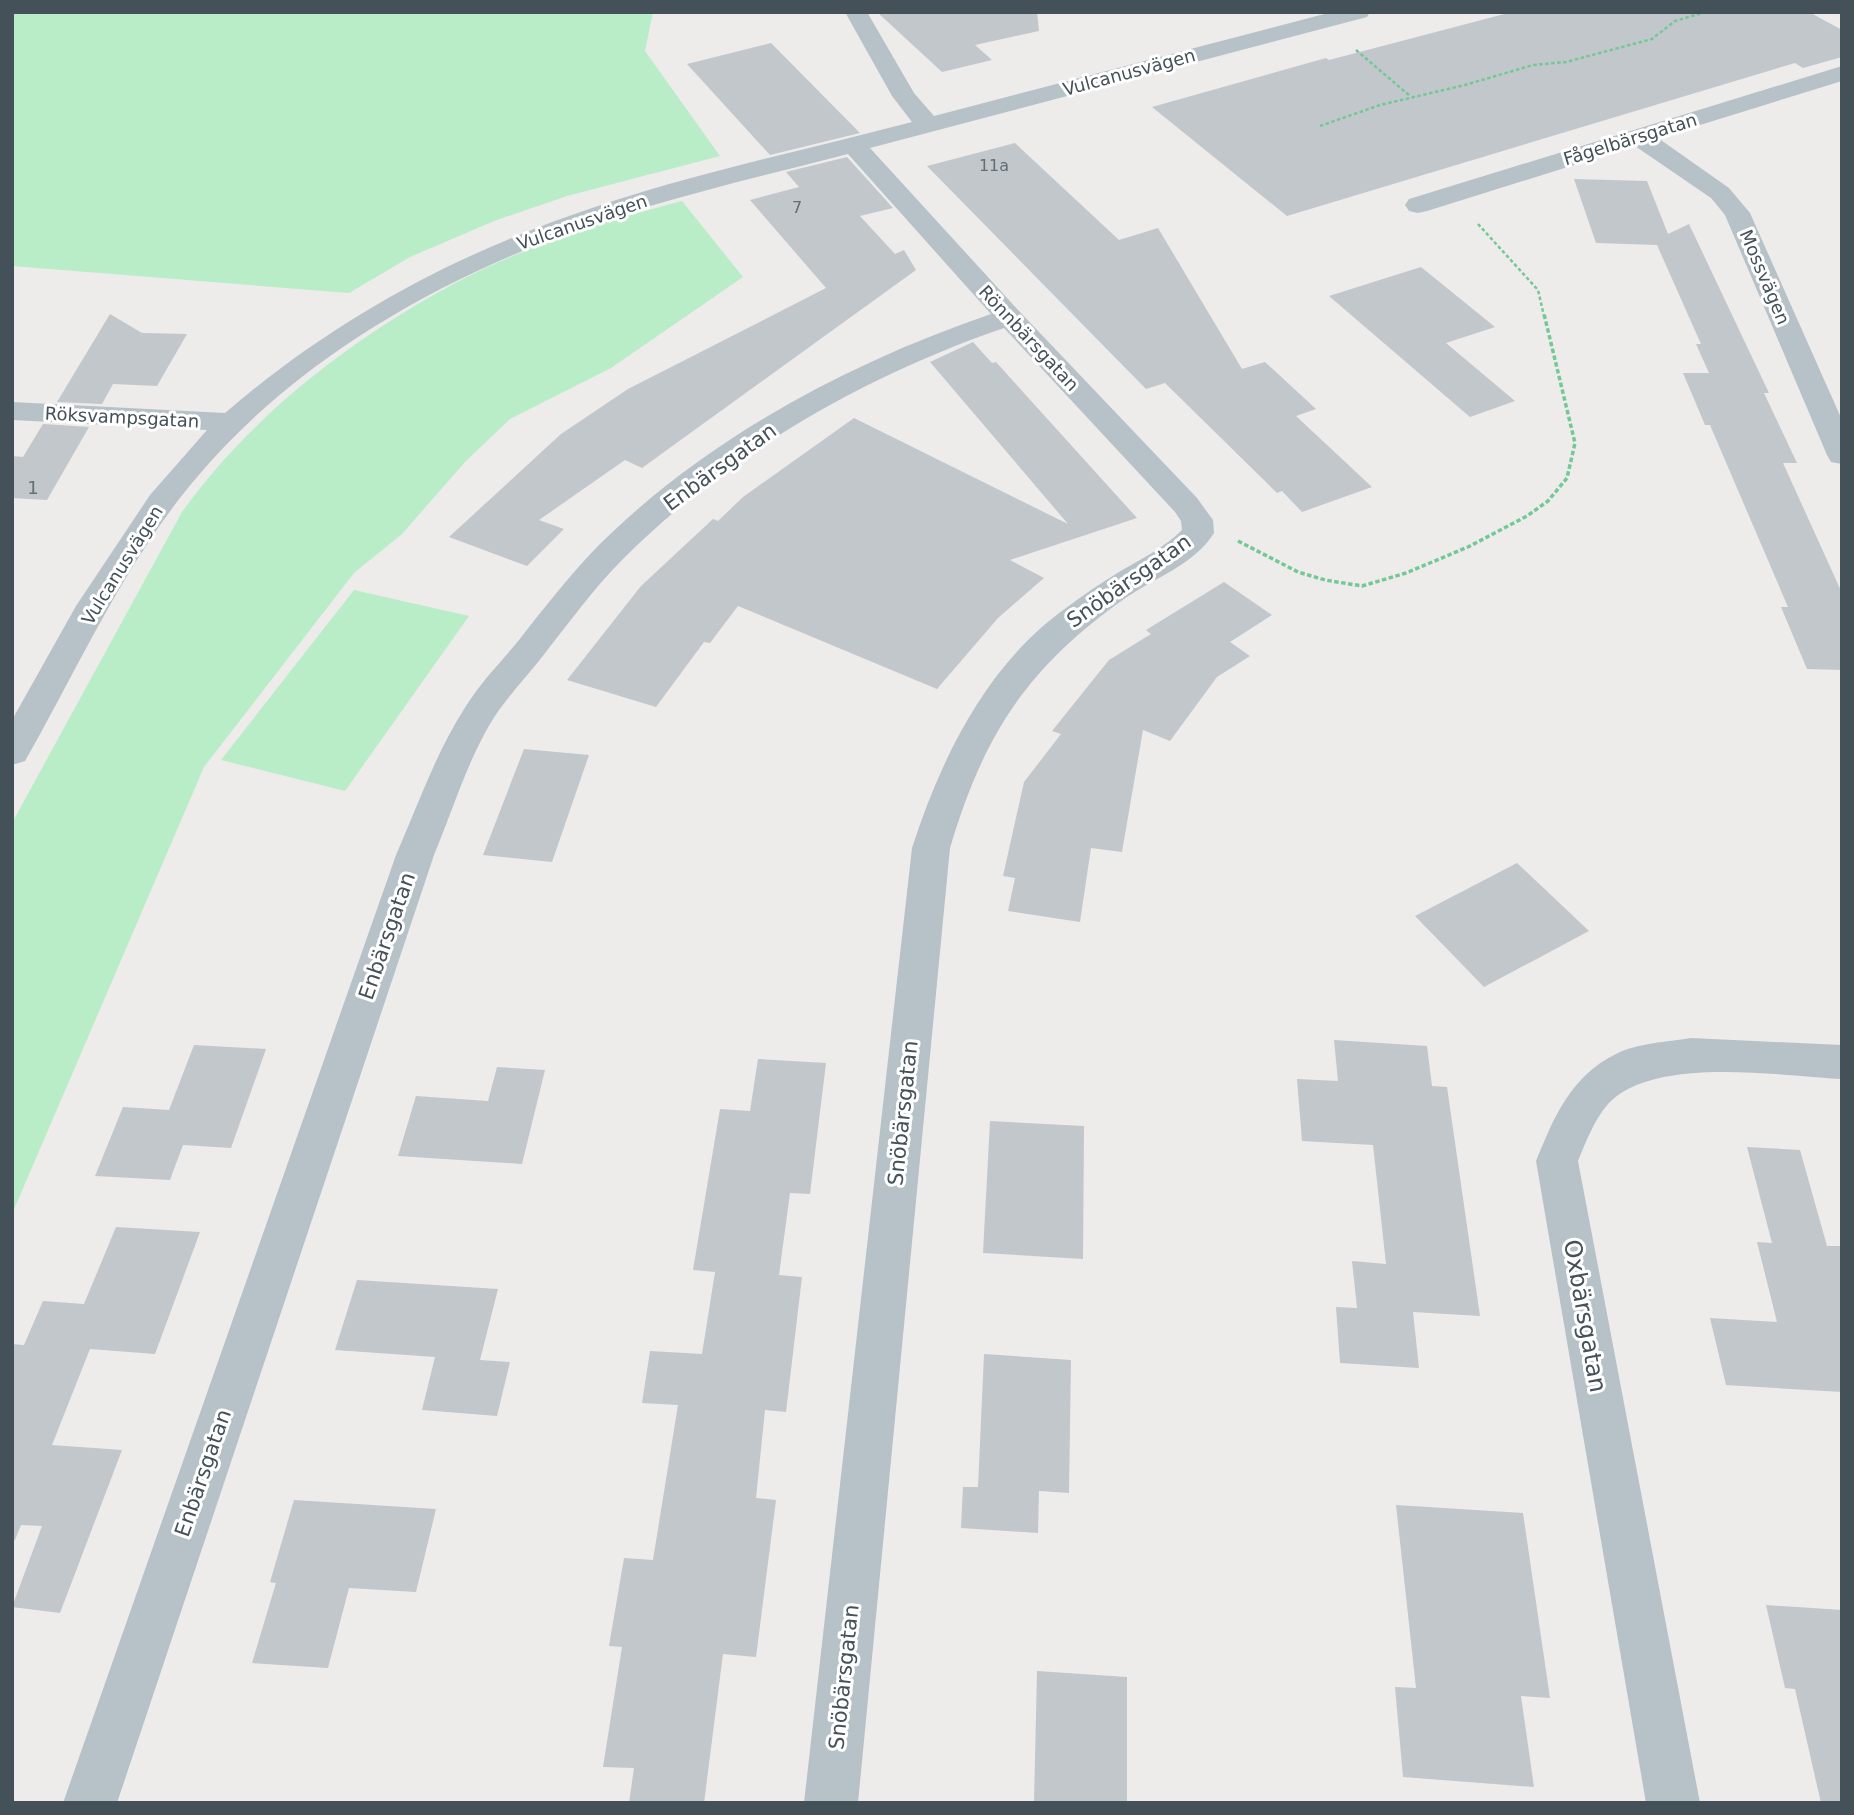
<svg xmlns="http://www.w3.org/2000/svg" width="1854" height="1815" viewBox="0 0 1854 1815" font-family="'DejaVu Sans',sans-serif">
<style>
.green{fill:#b9edc7}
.building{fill:#c2c7cb}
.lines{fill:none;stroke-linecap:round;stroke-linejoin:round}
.path-far1{stroke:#72c994;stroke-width:2.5;stroke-dasharray:3.5 2.5;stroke-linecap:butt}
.path{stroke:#72c994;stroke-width:3.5;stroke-dasharray:4.5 2.5;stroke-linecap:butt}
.minor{fill:#b6c2c8;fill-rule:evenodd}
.labels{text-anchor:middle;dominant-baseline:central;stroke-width:6;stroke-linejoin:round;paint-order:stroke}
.far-number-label{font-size:16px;fill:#646e75}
.far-street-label{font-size:18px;fill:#445158;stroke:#fff}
.number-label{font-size:18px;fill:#646e75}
.street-label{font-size:21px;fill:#445158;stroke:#fff}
.near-street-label{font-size:24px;fill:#445158;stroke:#fff}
</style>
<rect width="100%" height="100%" fill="#eeebeb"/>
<g class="green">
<path d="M12,12H653L645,51L720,156L567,196L494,221L410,257L349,293L12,266Z"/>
<path d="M682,201L743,277L611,368L510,419L465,462L402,534L354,573L204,767L12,1214V823L182,512C253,413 358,333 467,277C535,243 609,220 682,201Z"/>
<path d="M354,590L469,616L345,791L221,760Z"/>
</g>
<g class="building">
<path d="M877,12H1037L1039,31L975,45L992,60L942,72Z"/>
<path d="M1512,12H1809L1842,30V57L1803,68L1795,63L1287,216L1152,107L1326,58L1329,60Z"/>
<path d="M771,43L860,133L770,155L687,64Z"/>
<path d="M1015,143L1119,240L1158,228L1242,369L1265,362L1316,409L1296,416L1372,487L1302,512L1282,491L1277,493L1165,383L1146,389L927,166Z"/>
<path d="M847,157L893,208L860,216L895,254L904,250L916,270L642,468L625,460L539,520L564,529L527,566L449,537L561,434L628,389L826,288L750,200L799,187L786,172Z"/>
<path d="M1574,179L1647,181L1668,234L1689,224L1769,393H1764L1797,463H1783L1842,593V670L1807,669L1781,607H1788L1710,425H1705L1683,373H1709L1696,344H1701L1657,245L1596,243Z"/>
<path d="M1421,267L1495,327L1446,343L1515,401L1470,417L1329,296Z"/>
<path d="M110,314L142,333L187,334L157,386L113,384L102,404L57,402Z"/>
<path d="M973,342L992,363L996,362L1137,518L1010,560L1044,578L998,618L937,689L738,606L710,643L704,642L656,707L567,680L641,586L713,519L718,521L743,497L854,418L1068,524L930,362Z"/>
<path d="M43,424L89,427L47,500L12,498V456L23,457Z"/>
<path d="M1224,582L1272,615L1230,642L1250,656L1217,677L1170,741L1143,730L1122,852L1091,848L1080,922L1008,911L1015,878L1003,876L1024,782L1061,734L1052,731L1109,660L1151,634L1146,630Z"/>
<path d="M524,749L589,755L552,862L483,855Z"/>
<path d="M1517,863L1589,931L1484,987L1415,916Z"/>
<path d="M1334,1040L1427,1046L1432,1086L1447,1087L1480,1316L1413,1312L1419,1368L1340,1363L1336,1307L1357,1308L1352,1261L1386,1264L1373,1145L1302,1141L1297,1079L1338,1081Z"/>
<path d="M194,1045L266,1049L231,1148L183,1145L170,1180L95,1176L123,1107L169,1110Z"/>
<path d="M758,1059L826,1063L810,1194L790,1193L779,1275L802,1277L786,1412L765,1410L756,1498L776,1500L756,1657L723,1654L704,1803H629L634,1768L603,1767L622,1647L609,1646L624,1558L653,1560L678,1405L642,1403L650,1351L702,1354L715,1272L693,1270L720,1109L750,1111Z"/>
<path d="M497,1067L545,1070L522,1164L398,1156L416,1096L488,1101Z"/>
<path d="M990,1121L1084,1126L1083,1259L983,1253Z"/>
<path d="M1747,1147L1800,1150L1827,1246H1842V1392L1726,1385L1710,1318L1777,1322L1757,1242L1772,1243Z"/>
<path d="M116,1227L200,1232L155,1354L90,1349L52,1445L122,1450L60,1613L12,1607L42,1526L21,1525L15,1540L12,1539V1344L24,1345L43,1301L84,1304Z"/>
<path d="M357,1280L498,1289L480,1360L510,1362L497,1416L422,1410L435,1357L335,1350Z"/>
<path d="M984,1354L1071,1360L1069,1493L1039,1491L1038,1533L961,1528L963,1487H978Z"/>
<path d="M294,1500L436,1509L416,1592L349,1588L328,1668L252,1663L276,1583L270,1582Z"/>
<path d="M1396,1505L1523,1513L1550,1698L1521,1696L1534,1787L1403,1777L1395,1687L1416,1688Z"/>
<path d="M1766,1605L1842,1610V1803H1821L1795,1689L1785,1688Z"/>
<path d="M1037,1671L1127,1677V1803H1034Z"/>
</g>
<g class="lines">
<g class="path-far1">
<path d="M1356,50L1410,96"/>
<path d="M1320,126L1380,105L1465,85L1533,65L1566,62L1652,39L1675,21L1706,12"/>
<path d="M1478,224L1538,290L1544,316"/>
</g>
<path class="path" d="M1238,541L1298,572L1325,580L1362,586L1406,573L1468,547L1527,516L1548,501L1567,478L1575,443L1544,314"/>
<g class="minor">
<path d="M845,12H867L914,93L934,116L1332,12H1370L1367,17L870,148L1019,311L1197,498L1213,520L1214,533C1194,565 1154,578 1124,599C1027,668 984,734 950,848L858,1803H804L912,848C941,758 987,664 1066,608C1083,595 1101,583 1119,572C1141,559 1164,548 1182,530L1181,521L1175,512L1004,328C864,376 728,454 623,559C593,589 568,624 542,657C525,679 504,700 490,724C466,765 452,812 434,855L117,1803H63L396,855C418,805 436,752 466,706C481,682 501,662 519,640C544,608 569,576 597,547C705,439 848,363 991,314L848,154C782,171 715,187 650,206C483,255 311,342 198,476C125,561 80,665 25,761L12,765V720L76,606L150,495L207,430L12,420V402L225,413C327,325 442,261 569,216C680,176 798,152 912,122L892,96Z"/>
<path d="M1842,66V81L1658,138L1729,188L1750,213L1842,420V464L1831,462L1827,455L1725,215L1711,198L1635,146L1427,211L1418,213L1409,211L1405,205L1409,199Z"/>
<path d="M1691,1038L1842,1045V1079C1779,1076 1654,1055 1608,1104C1594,1120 1586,1142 1578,1161L1700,1803H1646L1536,1161C1554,1117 1571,1076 1616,1054C1637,1043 1667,1042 1691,1038Z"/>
</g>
</g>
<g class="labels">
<g class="far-number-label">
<text x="994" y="165">11a</text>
<text x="797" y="207">7</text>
</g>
<g class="far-street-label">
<text transform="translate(1129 72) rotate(-15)">Vulcanusvägen</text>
<text transform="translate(1630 139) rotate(-17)">Fågelbärsgatan</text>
<text transform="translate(582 222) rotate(-19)">Vulcanusvägen</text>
<text transform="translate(1765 277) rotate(67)">Mossvägen</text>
<text transform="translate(1029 338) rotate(47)">Rönnbärsgatan</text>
<text transform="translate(122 417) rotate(3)">Röksvampsgatan</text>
<text transform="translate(122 565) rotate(-58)">Vulcanusvägen</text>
</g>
<g class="number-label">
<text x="33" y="487">1</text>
</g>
<g class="street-label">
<text transform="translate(720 467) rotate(-36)">Enbärsgatan</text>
<text transform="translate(1129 581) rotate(-35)">Snöbärsgatan</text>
<text transform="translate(387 936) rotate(-71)">Enbärsgatan</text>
<text transform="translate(903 1113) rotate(-84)">Snöbärsgatan</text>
<text transform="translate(203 1473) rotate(-71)">Enbärsgatan</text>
<text transform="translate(844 1677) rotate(-84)">Snöbärsgatan</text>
</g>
<g class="near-street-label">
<text transform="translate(1585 1316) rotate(80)">Oxbärsgatan</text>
</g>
</g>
<rect width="1854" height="1815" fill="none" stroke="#445158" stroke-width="28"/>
</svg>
